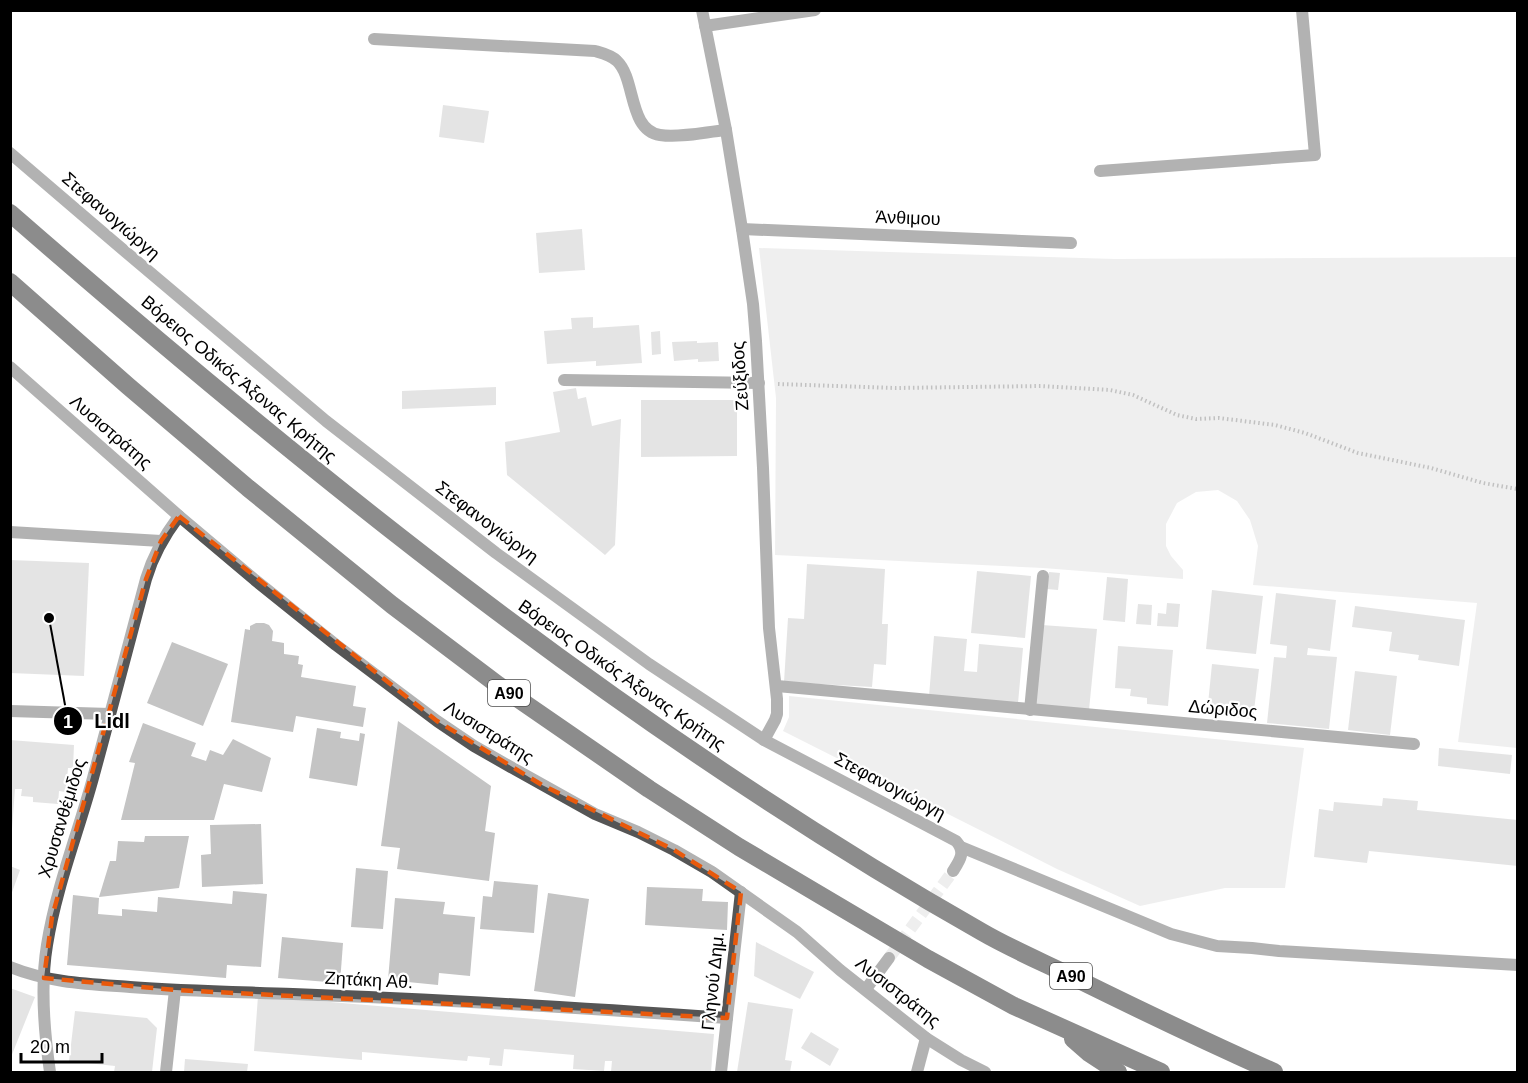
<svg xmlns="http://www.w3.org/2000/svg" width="1528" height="1083" viewBox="0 0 1528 1083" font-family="Helvetica,sans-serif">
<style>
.green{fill:#dcdcdc}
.building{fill:#c4c4c4}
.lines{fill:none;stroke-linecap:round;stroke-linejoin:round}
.street-tunnel{stroke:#d9d9d9;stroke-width:12;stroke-dasharray:12 6;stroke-linecap:butt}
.path{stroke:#777;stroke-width:4;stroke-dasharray:1.5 3;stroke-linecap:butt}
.lane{stroke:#555;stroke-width:12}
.street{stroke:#555;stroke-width:12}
.highway{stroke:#000;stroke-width:18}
.marked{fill:none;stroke:#e8590c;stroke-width:4.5;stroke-dasharray:12 8;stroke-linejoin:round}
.labels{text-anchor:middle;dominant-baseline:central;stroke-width:4.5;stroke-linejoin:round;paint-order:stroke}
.shield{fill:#fff;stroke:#4c4c4c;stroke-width:1.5}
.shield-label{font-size:16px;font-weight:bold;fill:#000}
.street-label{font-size:18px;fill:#000;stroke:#fff}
.leader{fill:none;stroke:#000;stroke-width:2}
.callout-dot{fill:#000;stroke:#fff;stroke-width:2}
.mark-label{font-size:18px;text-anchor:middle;font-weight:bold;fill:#fff}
.callout-label{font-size:20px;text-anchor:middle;font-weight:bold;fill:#000;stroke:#fff;stroke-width:4.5;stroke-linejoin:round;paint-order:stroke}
</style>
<rect width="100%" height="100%" fill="#fff"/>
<g class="green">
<path d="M759,248L1115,259L1517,257V748L1458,742L1477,603L1253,585L1258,546L1250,520L1237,501L1218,490L1196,492L1177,503L1166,524V546L1171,556L1183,570V579L1043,568L775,555L776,398Z"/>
<path d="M789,696L1304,748L1285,888H1225L1140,906L1057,869L783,731L789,717Z"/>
</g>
<g class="building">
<path d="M443,105L489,111L484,143L439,137Z"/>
<path d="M582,229L585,270L539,273L536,233Z"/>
<path d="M593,317V328L639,325L642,363L596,366V361L547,364L544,331L572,329L571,318Z"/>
<path d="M660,331L661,354L652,355L651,332Z"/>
<path d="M697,341V343L718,342L719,361L698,362V359L674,361L672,342Z"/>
<path d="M496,387V405L402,409V391Z"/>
<path d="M576,388L578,399L586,397L592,426L621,419L615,545L605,555L507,475L505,442L560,432L553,392Z"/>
<path d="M641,400H737V456L641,457Z"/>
<path d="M10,560L89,563L84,676L10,673Z"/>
<path d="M807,564L885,569L882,624H888L886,665L874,664L872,687L784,682L788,618L804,619Z"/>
<path d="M977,571L1031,576L1025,638L971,633Z"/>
<path d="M1049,572L1060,573L1058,590L1047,589Z"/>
<path d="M1107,577L1128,579L1125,622L1103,620Z"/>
<path d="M1212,590L1263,596L1256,654L1206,649Z"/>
<path d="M1276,593L1336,600L1330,651L1308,648L1307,655L1337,657L1329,729L1267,723L1274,657L1286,658L1287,646L1270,644Z"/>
<path d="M1167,603L1180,604L1178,627L1157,626L1158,613L1166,614Z"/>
<path d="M1138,604L1152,605L1151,625L1136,624Z"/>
<path d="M1355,606L1465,620L1459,666L1418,660L1419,655L1389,651L1392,632L1352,627Z"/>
<path d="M256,623H264L269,625L273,631L272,641L284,643V654L299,656L298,664L303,665L301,677L356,686L353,706L366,708L363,727L296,716L293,732L231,722L245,629L250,630V626Z"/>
<path d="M1042,625L1097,629L1089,710L1035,705Z"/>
<path d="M934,636L967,639L964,671L977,672L979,644L1023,648L1018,703L929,696Z"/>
<path d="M172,642L228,664L203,726L147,703Z"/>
<path d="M1118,646L1173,650L1168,706L1147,704V698L1130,696L1131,689L1115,688Z"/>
<path d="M1212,664L1259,669L1253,719L1207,714Z"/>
<path d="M1355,671L1397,676L1390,735L1348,730Z"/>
<path d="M398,721L491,786L485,831L495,833L489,881L397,869L400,848L381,846Z"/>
<path d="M143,723L196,743L191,756L206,761L210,750L223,755L233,739L271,758L262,792L224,784L214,820H121L135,763L129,762Z"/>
<path d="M317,728L341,732L340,738L359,741L360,733L365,734L357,786L309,778Z"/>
<path d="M10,740L74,745L73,768H68L66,792L59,791L58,804L33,802V797L21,796L22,789H15L12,829L10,828Z"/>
<path d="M1439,748L1512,755L1510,774L1438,766Z"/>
<path d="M1383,798L1418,801L1417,810L1518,820V866L1369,851L1367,863L1314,857L1319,809L1333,811L1334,802L1382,806Z"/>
<path d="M261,824L263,884L202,887L201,855L211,854L210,825Z"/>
<path d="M145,836H189L179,888L99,897L110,861H116L118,841L144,842Z"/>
<path d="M10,866L20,870L11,895H10Z"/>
<path d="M356,868L388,871L383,929L351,927Z"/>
<path d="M494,881L538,885L534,933L480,929L483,896L492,897Z"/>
<path d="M647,887L703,889L702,901L728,902L727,930L645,925Z"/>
<path d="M233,891L267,894L261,967L227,965L226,978L67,965L73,895L99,898L98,914L122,916V909L157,912L158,897L232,904Z"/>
<path d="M548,893L589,899L575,997L534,991Z"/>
<path d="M395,898L445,902L443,914L475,917L470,976L439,973L438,985L388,980Z"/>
<path d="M282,937L343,943L340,983L278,978Z"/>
<path d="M756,942L814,972L800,999L754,976Z"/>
<path d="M10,988L35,997L11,1057H10Z"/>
<path d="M258,996L714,1034L711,1072H611L612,1061H605L604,1071L573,1069L574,1055L504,1049L502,1066L489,1065L490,1058L468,1056L467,1061L362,1052V1060L254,1051Z"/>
<path d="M748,1002L793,1009L785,1060L792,1061L790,1072H737Z"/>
<path d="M75,1011L147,1018L157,1028L152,1072H114L115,1066L69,1061Z"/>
<path d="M811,1032L839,1049L830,1066L801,1048Z"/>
<path d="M185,1059L248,1064L247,1072H184Z"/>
</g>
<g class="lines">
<path class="street-tunnel" d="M889,958L953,871"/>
<path class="path" d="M778,384L895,388L1041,386L1110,390L1133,395L1177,415L1196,419L1219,418L1275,425L1305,433L1358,453L1431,468L1483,483L1518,489"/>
<g class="lane">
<path d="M1100,171L1315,155L1302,10"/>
<path d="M10,532L161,541"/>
<path d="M961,847L1171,934L1217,946L1252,948L1279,951L1518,965"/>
</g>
<g class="street">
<path d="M702,10L726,130L742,229L753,304L756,341L763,468L769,628L777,699V714L775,720L764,740"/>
<path d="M705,26L815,10"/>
<path d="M374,39L595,51C602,53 611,55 617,61C636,79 628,130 660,135C680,138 705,132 726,130"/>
<path d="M10,153L114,242L326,421L496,553L649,664L764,740L956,841C966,852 960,860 953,871"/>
<path d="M742,229L1071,243"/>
<path d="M10,367L179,516L255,580L336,645L437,721L474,746L509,766L595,814L638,832L674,850L712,872L797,932L840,970L926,1038L961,1060L985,1072"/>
<path d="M564,380L759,383"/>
<path d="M777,686L1414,744"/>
<path d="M1030,710L1043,576"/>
<path d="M10,711L110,714"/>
<path d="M10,967C50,983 88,984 130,987C184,991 239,992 293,994C438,999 583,1008 727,1018"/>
<path d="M866,989L889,958"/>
<path d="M50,1072C44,1031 40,987 47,945C56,888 78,833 93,778C111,712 128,646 146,579C153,555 164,536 179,516"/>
<path d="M166,1072L175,990"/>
<path d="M721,1072L741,892"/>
<path d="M917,1072L926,1038"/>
</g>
<g class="highway">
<path d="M10,213C314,478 631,733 982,932C1013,950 1047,964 1079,980C1144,1012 1209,1043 1274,1072"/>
<path d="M10,282L128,386L248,488L392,605L498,685L649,789L739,847L928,959L1014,1006L1161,1072"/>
<path d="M1073,1039L1089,1053L1118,1072"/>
</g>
</g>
<path d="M0 0H1528V1083H0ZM179,516L437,721L542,785L674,850L741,892L727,1018L175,990L44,978L52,917L146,579L161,541Z" fill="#fff" fill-opacity=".55" fill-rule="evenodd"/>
<path class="marked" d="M179,516L437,721L542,785L674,850L741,892L727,1018L175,990L44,978L52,917L146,579L161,541Z"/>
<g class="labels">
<g class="shield">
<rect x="488" y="680" width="42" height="26" rx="4.5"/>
<rect x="1050" y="963" width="42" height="26" rx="4.5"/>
</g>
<g class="shield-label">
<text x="509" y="693">Α90</text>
<text x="1071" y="976">Α90</text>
</g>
<g class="street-label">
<text transform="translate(111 216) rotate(41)">Στεφανογιώργη</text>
<text transform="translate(908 218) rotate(2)">Άνθιμου</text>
<text transform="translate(740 376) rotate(-94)">Ζεύξιδος</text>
<text transform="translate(239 379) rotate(40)">Βόρειος Οδικός Άξονας Κρήτης</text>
<text transform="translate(111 432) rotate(41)">Λυσιστράτης</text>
<text transform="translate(487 522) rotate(37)">Στεφανογιώργη</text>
<text transform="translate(622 675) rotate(35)">Βόρειος Οδικός Άξονας Κρήτης</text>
<text transform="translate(1223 709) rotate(5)">Δώριδος</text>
<text transform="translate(489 732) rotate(32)">Λυσιστράτης</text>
<text transform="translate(890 786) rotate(28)">Στεφανογιώργη</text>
<text transform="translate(62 818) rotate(-73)">Χρυσανθέμιδος</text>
<text transform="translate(369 980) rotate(3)">Ζητάκη Αθ.</text>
<text transform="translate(713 981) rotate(-84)">Γληνού Δημ.</text>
<text transform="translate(898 992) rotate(38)">Λυσιστράτης</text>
</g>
</g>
<path class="leader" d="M49 618L68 721"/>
<g class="callout-dot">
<circle cx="49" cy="618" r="6"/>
<circle cx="68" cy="721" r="15"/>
</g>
<g class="mark-label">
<text x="68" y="728">1</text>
</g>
<g class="callout-label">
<text x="112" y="728">Lidl</text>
</g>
<rect width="1528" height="1083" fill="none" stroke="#000000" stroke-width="24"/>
<path d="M21 1053v9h81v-9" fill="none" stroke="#000000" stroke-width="3"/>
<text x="30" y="1053" font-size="18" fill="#000000" stroke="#ffffff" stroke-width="4.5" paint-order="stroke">20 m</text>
</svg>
